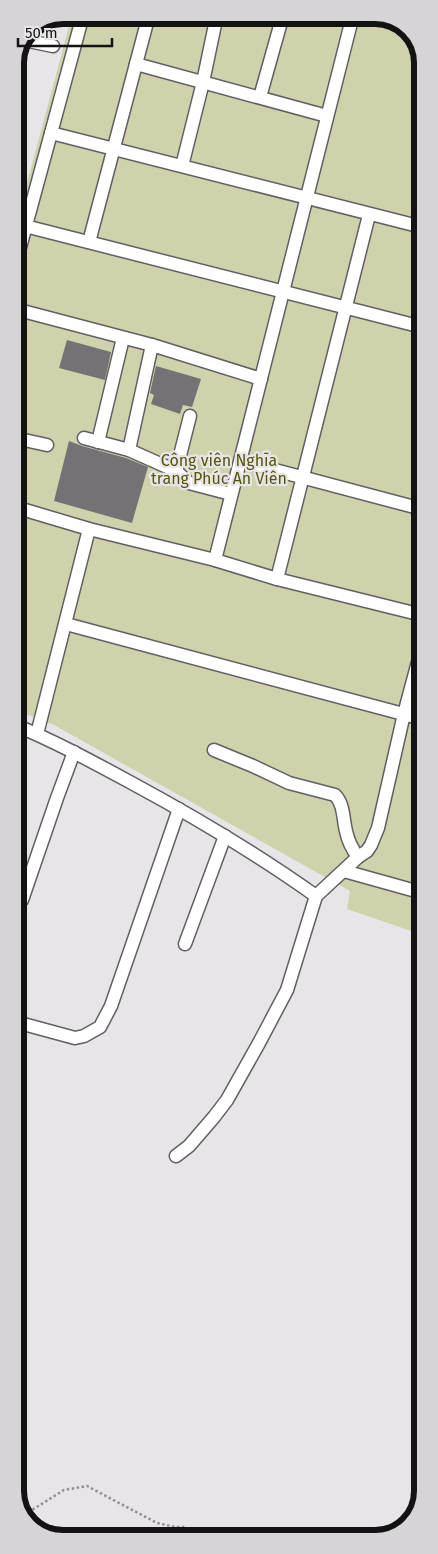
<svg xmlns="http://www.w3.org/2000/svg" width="438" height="1554" viewBox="0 0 438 1554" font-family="'Fira Sans',sans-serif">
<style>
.green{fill:#cfd2ab}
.building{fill:#757275}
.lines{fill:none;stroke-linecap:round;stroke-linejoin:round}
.minor-casing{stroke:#615f62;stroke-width:15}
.path{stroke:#918f91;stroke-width:2.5;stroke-dasharray:2.5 2.5;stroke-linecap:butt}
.minor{stroke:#fff;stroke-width:12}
.labels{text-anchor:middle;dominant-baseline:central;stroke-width:4.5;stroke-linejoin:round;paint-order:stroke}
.park-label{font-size:16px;fill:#555609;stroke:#e8e5e8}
.rim{fill:none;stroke:#141314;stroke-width:6}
</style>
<rect width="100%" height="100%" fill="#e8e5e8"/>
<path class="green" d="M72,15H381L407,27L422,53L423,935L347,909L350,891L54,725L15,710V228Z"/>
<g class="building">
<path d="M67,340L111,352L105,380L59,368Z"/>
<path d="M156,366L201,379L192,407L183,405L180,414L151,404L154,395L150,393Z"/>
<path d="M69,441L82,446L126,458L148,467L132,523L54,501Z"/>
</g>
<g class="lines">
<defs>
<g id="minor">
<path d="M149,15L136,64L327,116"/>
<path d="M24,40L53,46"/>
<path d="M260,97L283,15"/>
<path d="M51,133L422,227"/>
<path d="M182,166L203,82L217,15"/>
<path d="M25,226L422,327"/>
<path d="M89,242L136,64"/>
<path d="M15,266L83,15"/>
<path d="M15,309L152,345L261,379"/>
<path d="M15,438L47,445"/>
<path d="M84,438L129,450L176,471L189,483L231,494"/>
<path d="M98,442L123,338"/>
<path d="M129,450L152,345"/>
<path d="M241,461L422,509"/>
<path d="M176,471L190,416"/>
<path d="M15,507L89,529L215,560L277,579L422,615"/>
<path d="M215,560L353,15"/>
<path d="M277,579L369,215"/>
<path d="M66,624L422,719"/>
<path d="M15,725C54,741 91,761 128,781C193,816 256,853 316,896L287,990L259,1043L227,1100L214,1117L189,1146L176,1156"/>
<path d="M37,734L89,529"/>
<path d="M214,750L253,766L289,783L335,795C344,804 343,819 346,831C348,841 352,849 358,857"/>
<path d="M344,871L423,893"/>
<path d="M316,896L358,857L367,851L371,845L378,828L404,714L422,647"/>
<path d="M22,900L57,798L74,752"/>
<path d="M185,944L225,836"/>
<path d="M16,1022L75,1038L84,1036L100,1027L111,1006L179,809"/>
</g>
</defs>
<use href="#minor" class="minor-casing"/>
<path class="path" d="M24,1515L64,1490L87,1486L157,1523L176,1527H187"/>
<use href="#minor" class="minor"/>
</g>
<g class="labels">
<g class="park-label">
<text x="219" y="460">Công viên Nghĩa<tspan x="219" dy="18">trang Phúc An Viên</tspan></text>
</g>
</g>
<path d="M0 0H438V1554H0ZM63 24H375A39 39 0 0 1 414 63V1491A39 39 0 0 1 375 1530H63A39 39 0 0 1 24 1491V63A39 39 0 0 1 63 24Z" fill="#d7d4d7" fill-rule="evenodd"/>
<path class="rim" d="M63 24H375A39 39 0 0 1 414 63V1491A39 39 0 0 1 375 1530H63A39 39 0 0 1 24 1491V63A39 39 0 0 1 63 24Z"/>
<path d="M18 38v8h94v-8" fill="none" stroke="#141314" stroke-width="2.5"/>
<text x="25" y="38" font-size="15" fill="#141314" stroke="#e8e5e8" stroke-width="4" paint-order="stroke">50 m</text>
</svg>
